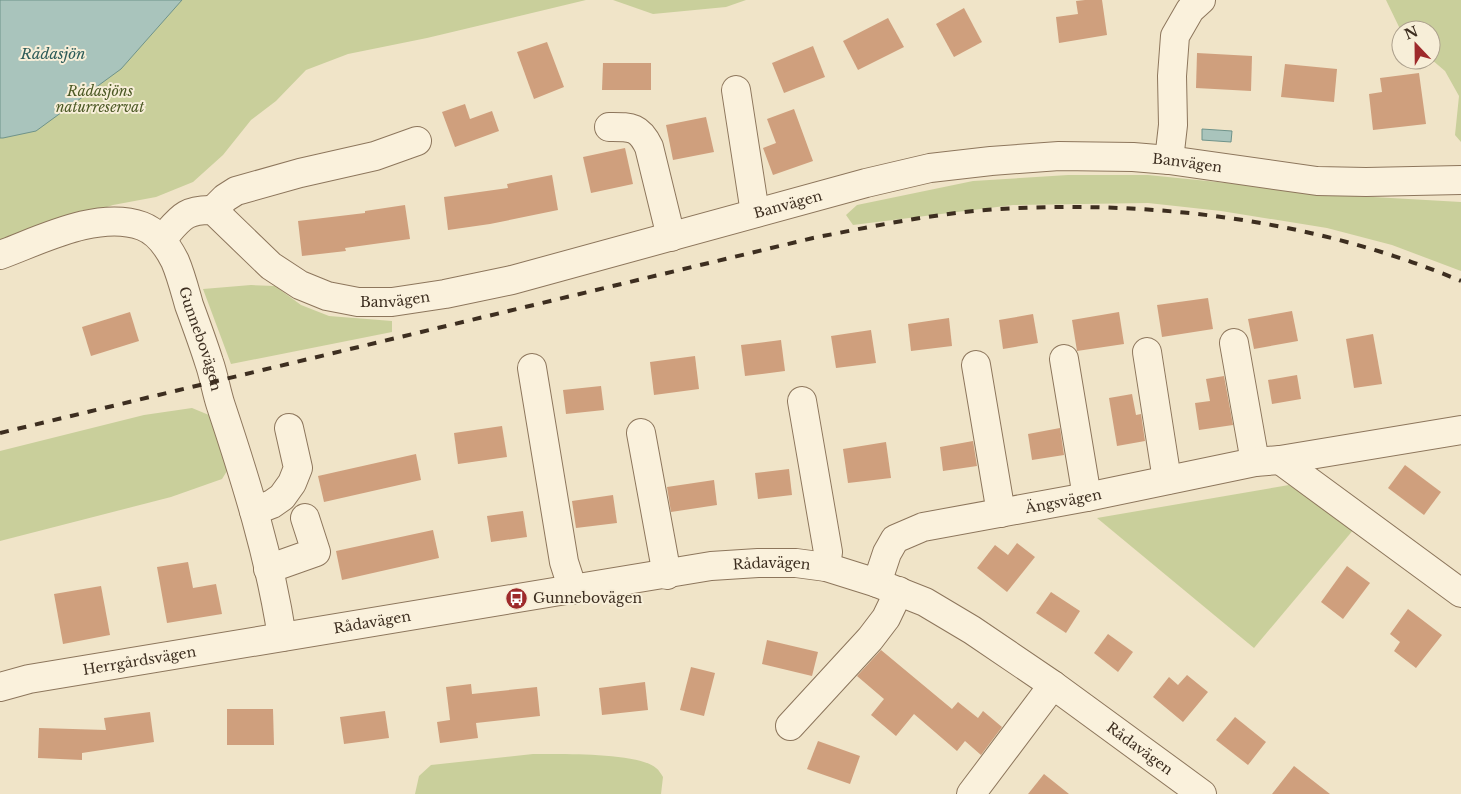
<svg xmlns="http://www.w3.org/2000/svg" width="1461" height="794" viewBox="0 0 1461 794" font-family="'Libre Baskerville',serif">
<style>
.green{fill:#c9cf9b}
.water{fill:#a9c4bc;stroke:#6f938a}
.building{fill:#cf9f7d}
.lines{fill:none;stroke-linecap:round;stroke-linejoin:round}
.minor-casing{stroke:#8d765c;stroke-width:30}
.minor{stroke:#faf1dc;stroke-width:28}
.rail{stroke:#3d2e20;stroke-width:4;stroke-dasharray:9 9;stroke-linecap:butt}
.labels{text-anchor:middle;dominant-baseline:central;stroke-width:4;stroke-linejoin:round;paint-order:stroke}
.park-label{font-size:14px;font-style:italic;fill:#4d5a26;stroke:#f7eed8}
.street-label{font-size:14px;fill:#3d2e20;stroke:#f7eed8}
.poi-label{font-size:14px;fill:#3d2e20;stroke:#f7eed8;text-anchor:start}
.water-label{font-size:15px;font-style:italic;fill:#2f5d5a;stroke:#f7eed8}
</style>
<rect width="100%" height="100%" fill="#f0e4c8"/>
<g class="green">
<path d="M0,0H586L427,38L348,54L306,70L276,101L251,120L223,155L193,182L156,197L113,205L49,226L0,246Z"/>
<path d="M613,0H746L726,7L653,14Z"/>
<path d="M1386,0H1461V142L1455,135L1459,96L1445,71L1431,59V30L1401,31Z"/>
<path d="M1068,175H1148L1356,196L1461,202V271L1392,245L1327,228L1221,211L1148,203L1013,205L853,225L846,215L857,205L973,181Z"/>
<path d="M251,285L275,286L301,305L329,316L392,321V332L231,364L203,289Z"/>
<path d="M192,408L221,420L232,463L222,479L171,497L0,541V451L144,415Z"/>
<path d="M1289,485L1354,529L1254,648L1097,518Z"/>
<path d="M533,754C558,754 638,752 656,768C659,770 661,774 663,777L661,794H415L419,776L431,765Z"/>
</g>
<g class="water">
<path d="M0,0H182L121,69L36,131L3,138H0Z"/>
<path d="M1202,129L1232,131L1231,142L1202,140Z"/>
</g>
<g class="building">
<path d="M1085,0H1102L1107,35L1059,43L1056,17L1078,14L1076,1Z"/>
<path d="M964,8L982,42L954,57L936,24Z"/>
<path d="M888,18L904,47L858,70L843,41Z"/>
<path d="M547,42L564,87L534,99L517,52Z"/>
<path d="M813,46L825,77L784,93L772,63Z"/>
<path d="M1197,53L1252,56L1251,91L1196,88Z"/>
<path d="M603,63H651V90H602Z"/>
<path d="M1285,64L1337,69L1334,102L1281,97Z"/>
<path d="M1419,73L1426,124L1373,130L1369,94L1382,92L1380,78Z"/>
<path d="M465,104L470,119L492,111L499,131L455,147L442,112Z"/>
<path d="M794,109L813,161L773,175L763,148L776,143L767,119Z"/>
<path d="M706,117L714,152L673,160L666,125Z"/>
<path d="M625,148L633,184L591,193L583,157Z"/>
<path d="M552,175L558,210L490,224L448,230L444,197L508,188L507,184Z"/>
<path d="M405,205L410,239L345,248L346,251L302,256L298,221L365,213V211Z"/>
<path d="M1208,298L1213,329L1162,337L1157,305Z"/>
<path d="M1292,311L1298,341L1254,349L1248,319Z"/>
<path d="M130,312L139,341L91,356L82,327Z"/>
<path d="M1119,312L1124,344L1077,351L1072,320Z"/>
<path d="M1033,314L1038,343L1003,349L999,320Z"/>
<path d="M949,318L952,346L911,351L908,324Z"/>
<path d="M871,330L876,363L836,368L831,336Z"/>
<path d="M1373,334L1382,384L1354,388L1346,339Z"/>
<path d="M781,340L785,371L745,376L741,345Z"/>
<path d="M695,356L699,389L654,395L650,362Z"/>
<path d="M1297,375L1301,399L1272,404L1268,380Z"/>
<path d="M1224,376L1233,425L1199,430L1195,403L1210,401L1206,379Z"/>
<path d="M601,386L604,410L566,414L563,390Z"/>
<path d="M1132,394L1136,415L1141,414L1145,441L1117,446L1109,398Z"/>
<path d="M502,426L507,457L458,464L454,433Z"/>
<path d="M1060,428L1064,455L1032,460L1028,434Z"/>
<path d="M973,441L977,466L943,471L940,447Z"/>
<path d="M886,442L891,478L848,483L843,449Z"/>
<path d="M416,454L421,480L324,502L318,476Z"/>
<path d="M1405,465L1441,492L1424,515L1388,488Z"/>
<path d="M789,469L792,495L758,499L755,473Z"/>
<path d="M714,480L717,505L671,512L667,487Z"/>
<path d="M613,495L617,523L576,528L572,501Z"/>
<path d="M523,511L527,537L491,542L487,516Z"/>
<path d="M433,530L439,558L342,580L336,551Z"/>
<path d="M1017,543L1035,557L1007,592L977,568L995,545L1008,555Z"/>
<path d="M188,562L193,588L216,584L222,614L167,623L157,567Z"/>
<path d="M1347,566L1370,583L1343,619L1321,602Z"/>
<path d="M101,586L110,635L63,644L54,594Z"/>
<path d="M1051,592L1080,611L1066,633L1036,613Z"/>
<path d="M1408,609L1442,635L1416,668L1394,651L1400,642L1390,634Z"/>
<path d="M1108,634L1133,652L1118,672L1094,653Z"/>
<path d="M767,640L818,652L812,676L762,664Z"/>
<path d="M881,650L952,709L958,702L978,718L983,711L1002,727L981,755L965,741L957,751L914,714L896,736L871,715L884,699L857,676Z"/>
<path d="M691,667L715,673L704,716L680,710Z"/>
<path d="M1187,675L1208,692L1183,722L1153,697L1169,677L1178,685Z"/>
<path d="M645,682L648,710L602,715L599,688Z"/>
<path d="M471,684L472,694L537,687L540,716L476,723L478,738L440,743L437,722L450,720L446,687Z"/>
<path d="M227,709H273L274,745H227Z"/>
<path d="M385,711L389,738L344,744L340,717Z"/>
<path d="M150,712L154,742L82,753V760L38,758L39,728L106,730L104,718Z"/>
<path d="M1235,717L1266,742L1248,765L1216,740Z"/>
<path d="M818,741L860,756L850,784L807,769Z"/>
<path d="M1294,766L1330,794H1272Z"/>
<path d="M1044,774L1069,794H1028Z"/>
</g>
<g class="lines">
<defs>
<g id="minor">
<path d="M736,90L755,213"/>
<path d="M609,127C631,127 639,126 649,147L671,237"/>
<path d="M1169,160L1173,125L1172,76L1175,36L1190,10L1201,0"/>
<path d="M213,210L225,198L236,191L300,173L375,156L417,141"/>
<path id="s1" d="M162,239C180,219 184,209 213,210L271,266L300,285L327,296L358,302H392L445,294L512,280L866,183L930,168L991,161L1059,156L1133,157L1169,160L1317,181L1366,182L1461,180"/>
<path id="s2" d="M0,255C41,240 98,210 142,226C158,232 168,247 175,261C181,275 185,291 189,305C196,324 203,343 209,362C214,376 216,391 221,406C246,481 270,558 282,637"/>
<path d="M1234,343L1255,462"/>
<path d="M1147,352L1167,480"/>
<path d="M1064,359L1087,497"/>
<path d="M976,365L1001,513"/>
<path d="M532,368L564,562L573,590"/>
<path d="M802,401L828,552L826,567"/>
<path d="M641,433L667,575"/>
<path d="M1280,460L1461,593"/>
<path d="M254,511L272,504L282,497L292,483L298,468L289,428"/>
<path d="M268,569L316,552L305,518"/>
<path id="s3" d="M877,583L887,553L895,539L923,527L1087,497L1255,462L1280,460L1461,430"/>
<path id="s4" d="M0,687L29,679L711,566L758,563H796L826,567L877,583L925,602L972,630L1053,685L1202,794"/>
<path d="M790,726L870,639L886,618L899,591"/>
<path d="M971,794L1053,685"/>
</g>
</defs>
<use href="#minor" class="minor-casing"/>
<use href="#minor" class="minor"/>
<path class="rail" d="M0,433L813,238C874,226 936,213 999,209C1155,200 1316,220 1461,281"/>
</g>
<defs>
<symbol id="bus-disc" viewBox="-11 -11 22 22"><circle r="9.5" fill="#9e2a2b" stroke="#f7eed8"/><path d="M-5-6H5V4H4V6H2V4H-2V6H-4V4H-5ZM-3.5-4V0h7V-4ZM-3.5 1.2v1.5H-2V1.2ZM2 1.2v1.5H3.5V1.2Z" fill="#fff"/></symbol>
</defs>
<g fill-rule="evenodd">
<use href="#bus-disc" x="504" y="586" width="25" height="25"/>
</g>
<g class="labels">
<g class="park-label">
<text x="100" y="91">Rådasjöns<tspan x="100" dy="16">naturreservat</tspan></text>
</g>
<g class="street-label">
<text stroke="none"><textPath href="#s1" startOffset="1085">Banvägen</textPath></text>
<text stroke="none"><textPath href="#s1" startOffset="680">Banvägen</textPath></text>
<text stroke="none"><textPath href="#s1" startOffset="275">Banvägen</textPath></text>
<text stroke="none"><textPath href="#s2" startOffset="279">Gunnebovägen</textPath></text>
<text stroke="none"><textPath href="#s3" startOffset="221">Ängsvägen</textPath></text>
<text stroke="none"><textPath href="#s4" startOffset="782">Rådavägen</textPath></text>
<text stroke="none"><textPath href="#s4" startOffset="378">Rådavägen</textPath></text>
<text stroke="none"><textPath href="#s4" startOffset="142">Herrgårdsvägen</textPath></text>
<text stroke="none"><textPath href="#s4" startOffset="1202">Rådavägen</textPath></text>
</g>
<g class="poi-label">
<text x="533" y="598">Gunnebovägen</text>
</g>
<g class="water-label">
<text x="53" y="53">Rådasjön</text>
</g>
</g>
<g transform="translate(1416 45) rotate(338)"><circle r="24" fill="#f7eed8" stroke="#ada18e"/>
<path d="M0-4L9 19L0 12L-9 19Z" fill="#9e2a2b"/>
<text y="-8" font-size="14" font-weight="bold" text-anchor="middle" fill="#3d2e20">N</text>
</g>
</svg>
